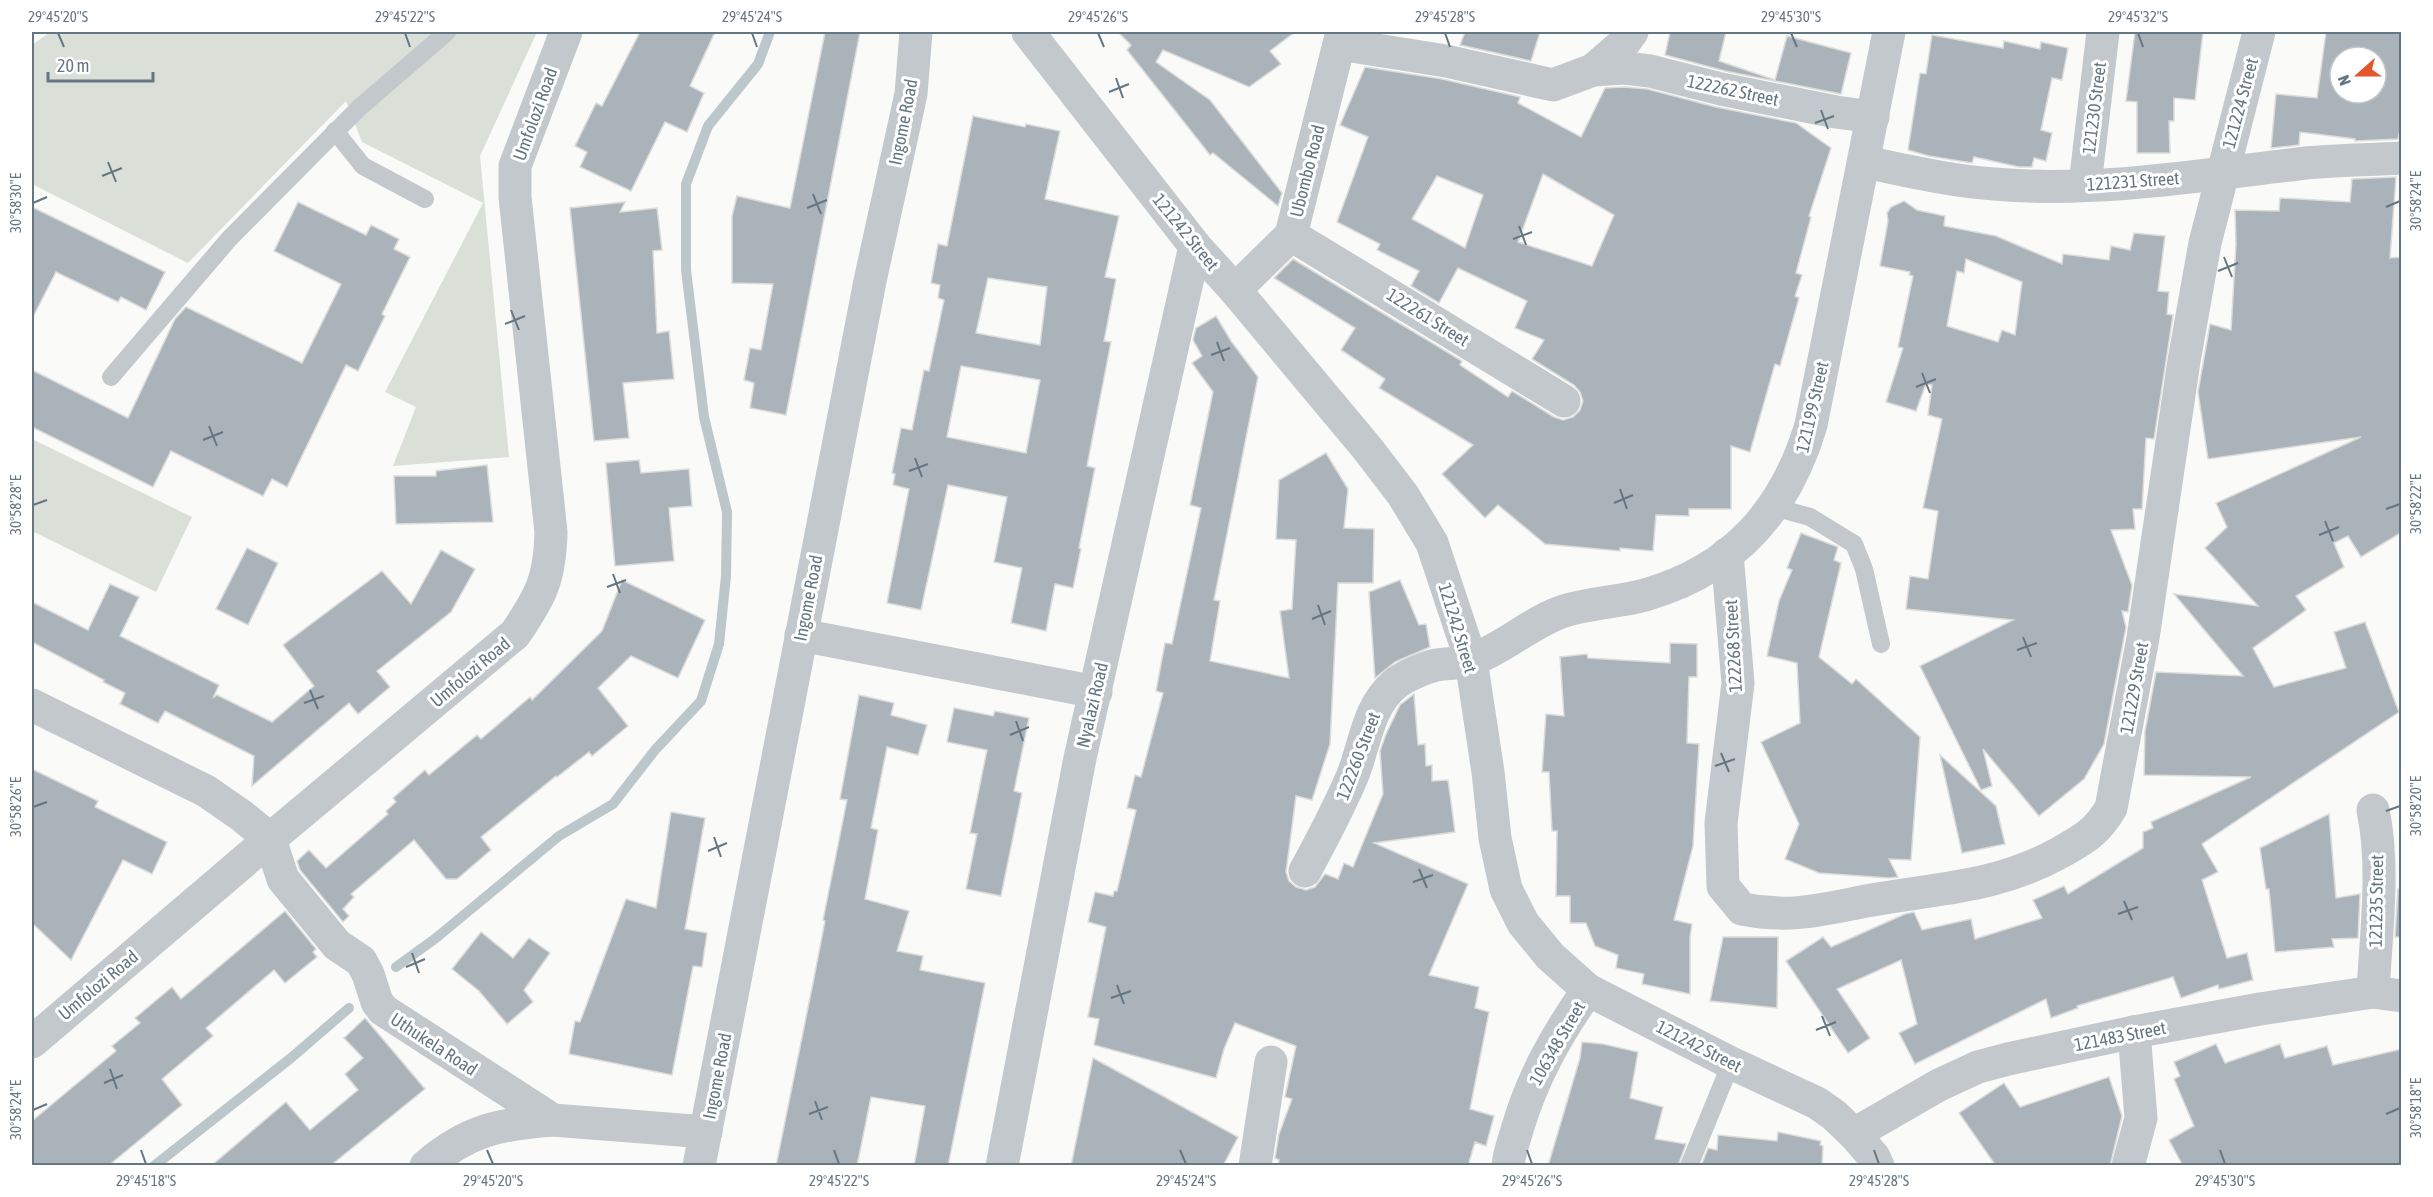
<svg xmlns="http://www.w3.org/2000/svg" width="2433" height="1197" viewBox="0 0 2433 1197" font-family="'Asap Condensed',sans-serif">
<style>
.green{fill:#dadfd7}
.lines{fill:none;stroke-linecap:round;stroke-linejoin:round}
.stream{stroke:#bbc7cb;stroke-width:10}
.building{fill:#aab3b9;stroke:#dcdcda;stroke-width:1.5;fill-rule:evenodd}
.lane{stroke:#c3c8cc;stroke-width:18}
.street{stroke:#c3c8cc;stroke-width:33}
.ticks{fill:none;stroke:#657683;stroke-width:2}
.labels{text-anchor:middle;dominant-baseline:central;stroke-width:6;stroke-linejoin:round;paint-order:stroke}
.street-label{font-size:18px;fill:#657683;stroke:#fff}
.neatline{fill:none;stroke:#657683;stroke-width:2}
.ticks-label{font-size:15px;text-anchor:middle;fill:#657683}
</style>
<rect width="100%" height="100%" fill="#fafaf8"/>
<g class="green">
<path d="M50,32H537L480,156L509,457L393,466L416,407L385,392L483,203L362,142L346,101L188,263L32,184V45Z"/>
<path d="M32,439L192,517L156,592L32,531Z"/>
</g>
<g class="lines">
<g class="stream">
<path d="M396,967L436,938L559,836L613,804L655,750L701,701L719,644L726,576L727,512L704,417L686,270V184L708,126L758,64L770,32"/>
<path d="M154,1166L291,1058L349,1008"/>
</g>
</g>
<g class="building">
<path d="M640,32H715L690,86L704,93L687,132L665,122L631,191L580,167L587,152L575,146L596,103L602,106Z"/>
<path d="M825,32H860L786,415L750,408L754,383L744,380L750,348L761,350L773,284L732,283V216L737,196L790,208Z"/>
<path d="M1118,32H1295L1270,51L1281,64L1249,87L1163,50L1156,62L1210,100L1282,193L1278,206L1213,153L1210,155L1127,50L1131,45Z"/>
<path d="M1465,32H1540L1531,61L1460,45Z"/>
<path d="M1670,32H1726L1719,61L1775,80L1787,36L1851,53L1841,94L1725,71L1665,55Z"/>
<path d="M2135,32H2203L2195,100L2174,98V121H2169L2170,153H2137V102L2126,101Z"/>
<path d="M2326,32H2402V134H2399L2398,139L2355,141V139L2300,132L2299,145L2271,148L2276,94L2317,98ZM2340,57H2376V93H2340Z"/>
<path d="M1932,35L2003,48L2004,41L2040,49L2041,42L2068,48L2062,80L2052,78L2041,130L2052,133L2046,161L2034,158L2032,167H2019L1974,157L1972,163L1929,156L1908,150L1920,73L1926,74Z"/>
<path d="M1365,67L1442,79L1520,97L1518,103L1581,137L1605,88L1624,87L1647,89L1716,107L1796,123L1831,148L1809,216L1811,217L1796,273L1802,275L1795,296L1799,298L1780,366L1775,364L1750,452L1731,446V509H1689V516L1656,515L1653,551L1620,548V551L1545,544L1498,505L1485,518L1442,474L1473,445L1379,388L1385,379L1341,350L1355,328L1274,278L1293,259L1462,361L1460,365L1508,397L1512,391L1554,417L1563,420L1573,417L1580,410L1583,401L1580,392L1574,385L1532,359L1544,340L1515,328L1527,301L1458,268L1439,303L1411,286L1419,271L1377,250L1380,244L1337,222L1368,137L1340,125ZM1543,174L1614,215L1592,266L1518,242ZM1437,176L1483,195L1465,248L1412,219Z"/>
<path d="M973,116L1025,127L1026,124L1060,131L1045,199L1119,216L1105,277L1116,279L1104,341L1111,342L1087,466L1095,468L1079,548L1081,549L1073,588L1055,584L1046,631L1011,623L1022,568L994,562L1007,497L948,485L921,610L887,603L909,489L893,485L895,474L892,473L901,428L912,430L924,370L929,371L944,300L938,298L940,285L931,283L938,244L947,246ZM988,278L1047,287L1040,345L976,333ZM961,366L1040,380L1026,453L947,437Z"/>
<path d="M2396,177L2390,258L2402,257V532L2361,557L2348,536L2334,543L2344,567L2296,596L2306,610L2253,648L2274,687L2346,668L2334,632L2365,622L2399,712L2202,844L2218,872L2202,880L2227,958L2247,953L2253,980L2219,989L2218,985L2181,998L2173,977L2077,1006L2078,1008L2051,1018L2046,999L1915,1064L1899,1033L1917,1024L1901,960L1837,989L1870,1038L1848,1053L1786,961L1823,937L1831,947L1905,914L1914,912L1922,930L1971,919L1975,939L2042,918L2033,900L2064,886L2068,894L2143,848V832L2153,828L2151,822L2251,777L2144,775L2145,731L2156,672L2243,676L2174,594L2258,606L2205,548L2227,527L2216,503L2361,437L2208,459L2198,392L2210,324L2231,330L2236,244L2235,210L2279,211L2280,198L2350,202L2352,179Z"/>
<path d="M1904,201L1917,210L1945,216L1944,226L1996,236L2062,264L2063,254L2109,260L2111,246L2130,250L2134,233L2165,236L2158,291L2169,292L2167,314L2173,315L2154,439L2146,438L2142,509H2133L2135,529L2111,530L2132,585L2128,612L2122,611L2126,627L2104,744L2084,779L2039,816L1983,749L1992,786L1981,790L1920,666L2013,620L1906,609L1910,576L1928,579L1938,511L1923,508L1942,419L1928,415L1932,385L1926,384L1916,411L1886,402L1903,348L1898,347L1913,276L1909,275L1910,272L1880,266L1888,221L1887,213L1891,207ZM1966,259L2022,282L2015,335L2002,330L1998,342L1947,326L1957,271L1964,273Z"/>
<path d="M298,202L366,235L371,225L399,239L394,249L410,257L382,314L385,316L358,371L346,365L287,487L272,479L263,496L171,451L153,487L32,427V370L128,418L175,319L186,307L302,363L341,284L274,251Z"/>
<path d="M625,202L620,212L657,208L662,250L653,251L657,333L669,331L674,379L623,383L629,438L594,441L570,208Z"/>
<path d="M32,207L165,272L146,310L121,297L118,302L56,272L32,319Z"/>
<path d="M1216,316L1231,341L1258,377L1214,600L1220,601L1210,661L1289,678L1280,611L1292,609L1296,540L1276,539L1279,480L1326,453L1348,489L1344,528L1374,529L1373,583H1338L1330,744L1312,800L1296,796L1286,872L1289,881L1296,887L1306,890L1315,887L1325,874L1338,879L1344,863L1353,867L1383,794L1380,751L1386,734L1400,705L1414,694L1418,745L1425,744L1426,766L1432,765V781L1448,780L1455,832L1374,843L1468,884L1429,975L1479,987L1475,1008L1489,1012L1470,1109L1494,1116L1486,1146L1475,1142L1468,1166H1278L1279,1160L1275,1158L1279,1134L1292,1099L1285,1097L1296,1046L1235,1023L1224,1049L1216,1078L1094,1045L1099,1019L1088,1017L1106,927L1088,922L1095,892L1113,896L1114,891H1117L1136,810L1127,808L1135,775L1141,777L1163,693L1156,691L1165,643L1172,644L1201,508L1190,505L1213,392L1192,363L1202,356L1193,340L1196,328Z"/>
<path d="M639,460L641,473L689,469L692,506L669,508L674,561L615,566L606,463Z"/>
<path d="M487,465L493,522L396,524L394,476H436V471Z"/>
<path d="M1801,533L1838,547L1834,560L1841,563L1819,657L1852,684L1856,679L1920,737L1911,860L1889,859L1898,877L1889,878L1819,873L1785,859L1799,824L1761,742L1800,723L1797,663L1767,656L1779,601L1792,570L1787,568Z"/>
<path d="M247,548L278,563L248,625L216,609Z"/>
<path d="M441,550L475,569L451,612L377,671L390,687L358,714L349,703L252,786L254,756L165,711L158,723L120,704L125,693L103,682L104,680L32,642V602L88,630L110,584L139,597L120,636L219,685L213,698L217,695L272,722L314,686L283,645L382,571L411,604Z"/>
<path d="M622,580L705,620L678,678L631,656L598,688L628,726L592,756L589,752L557,777L556,776L481,837L491,850L457,879H446L414,840L351,894L354,897L343,909L349,916L343,922L300,870L297,861L309,850L326,868L388,814L386,811L396,802L393,798L425,770L429,775L477,735L481,739L530,697L532,700L602,631Z"/>
<path d="M1400,580L1419,625L1426,624L1430,647L1395,662L1375,678L1369,592Z"/>
<path d="M1670,643L1697,644V677H1689L1687,743L1699,744L1693,846L1674,920L1692,924L1690,937V994L1642,984L1644,974L1616,968L1618,955L1595,946L1586,923H1570V896H1556L1557,831H1552L1549,772H1542L1546,714L1564,716L1560,657L1587,654L1588,658L1670,663Z"/>
<path d="M859,695L894,703L891,715L927,725L918,755L887,747L871,828L878,830L865,899L909,911L897,951L923,956L920,970L985,983L948,1166H914L925,1106L871,1097L857,1166H776L813,983L825,921L823,920L847,800L840,799Z"/>
<path d="M954,708L993,716L995,711L1029,718L1014,791L1022,793L1001,896L966,889L977,834L970,833L987,750L947,742Z"/>
<path d="M1940,755L1996,806L2005,844L1962,853Z"/>
<path d="M32,769L98,801L95,807L167,842L152,874L123,860L71,960L32,923Z"/>
<path d="M671,812L705,818L685,929L707,933L702,967L693,966L672,1075L569,1054L575,1021L580,1022L626,899L656,908Z"/>
<path d="M2329,814L2336,898L2360,894L2358,938L2332,939L2334,947L2275,952L2269,889H2266L2260,848Z"/>
<path d="M2402,888V937H2395L2398,889Z"/>
<path d="M285,911L316,949L313,952L317,957L285,983L274,970L206,1028L213,1036L162,1079L182,1105L108,1166H32V1121L116,1051L112,1046L140,1023L135,1018L172,987L181,999Z"/>
<path d="M481,932L513,958L529,938L550,953L524,990L533,1002L507,1024L479,991L452,969Z"/>
<path d="M1723,937H1778L1777,1008L1710,1001Z"/>
<path d="M365,1018L425,1089L330,1166H211L286,1102L310,1130L358,1090L345,1074L363,1058L344,1038Z"/>
<path d="M1582,1042L1603,1044L1638,1052L1630,1098L1663,1107L1655,1139L1686,1144L1678,1166H1548L1580,1058Z"/>
<path d="M2216,1044L2225,1063L2280,1044L2285,1058L2327,1046L2333,1065L2402,1049V1166H2183L2169,1140L2194,1126L2174,1079L2180,1076L2174,1062Z"/>
<path d="M1093,1058L1238,1137L1223,1166H1071Z"/>
<path d="M2109,1077L2122,1116L2110,1166H1996L1959,1113L2004,1083L2020,1107Z"/>
<path d="M1778,1132L1821,1141L1820,1145L1823,1146L1822,1166H1701L1708,1148L1717,1150L1718,1135L1777,1141Z"/>
</g>
<g class="lines">
<g class="lane">
<path d="M335,131L363,166L425,199"/>
<path d="M111,377L229,239L359,108L447,32"/>
<path d="M1774,507L1810,517L1854,544L1864,569L1881,644"/>
<path d="M1689,1166L1731,1063"/>
</g>
<g class="street">
<path d="M1028,32L1195,246L1235,290L1367,448L1403,495L1432,543L1471,660L1488,772L1495,838L1506,889L1523,923L1550,956L1588,990L1731,1063L1817,1103L1834,1115L1854,1134L1874,1157L1878,1166"/>
<path d="M1339,44L1446,61L1553,85L1593,70L1623,44L1632,32"/>
<path d="M1593,70L1624,68L1650,71L1721,89L1836,112L1873,117"/>
<path d="M1865,162C1908,171 1951,181 1994,184C2098,193 2204,175 2306,163C2338,160 2370,160 2402,158"/>
<path d="M2085,185L2103,32"/>
<path d="M1291,235L1564,401"/>
<path d="M1235,290L1291,235L1342,32"/>
<path d="M1727,554L1738,683L1721,823L1723,886L1742,909C1792,919 1823,909 1872,900C1940,888 1999,887 2061,852C2084,839 2097,832 2111,808L2143,638L2184,361L2205,243L2259,32"/>
<path d="M801,635L1096,692"/>
<path d="M32,705L206,791L242,816L270,839L283,879L337,945L361,961L368,974L377,1002L383,1010L553,1120L706,1132"/>
<path d="M1305,871C1322,840 1338,809 1352,777C1365,746 1367,707 1395,684C1405,676 1424,668 1436,665C1448,663 1461,664 1472,660C1504,648 1533,621 1564,611C1590,603 1619,602 1645,595C1733,570 1785,512 1811,425L1889,32"/>
<path d="M2373,992C2376,933 2385,867 2373,810"/>
<path d="M32,1042L270,839L515,634C541,596 550,579 551,532L515,197V166L566,32"/>
<path d="M1854,1134L1939,1085L1978,1067L2008,1059L2134,1032L2260,1009L2373,992L2402,996"/>
<path d="M426,1166C468,1130 499,1124 553,1120"/>
<path d="M699,1166L870,281L911,94L916,32"/>
<path d="M1002,1166L1080,758L1195,246"/>
<path d="M1255,1166L1271,1062"/>
<path d="M1508,1166C1509,1153 1514,1141 1517,1130C1532,1078 1557,1034 1588,990"/>
<path d="M2128,1166L2141,1118L2134,1032"/>
</g>
</g>
<path class="ticks" d="M58,33L64,47M405,33L410,47M752,33L757,47M1098,33L1104,47M1445,33L1450,47M1791,33L1797,47M2138,33L2143,47M1116,78L1123,98M1109,92L1129,84M1821,110L1828,129M1815,123L1834,116M108,162L116,182M102,176L122,168M813,194L821,214M33,203L47,197M2386,207L2400,201M807,208L827,200M1519,226L1526,245M1513,239L1532,232M2224,257L2232,277M2218,271L2238,263M511,310L519,330M505,324L525,316M1217,342L1224,361M1211,355L1230,348M1922,373L1930,393M1916,387L1936,379M209,426L217,446M203,440L223,432M915,458L922,477M909,471L928,464M1620,489L1627,509M1614,503L1633,495M33,505L47,500M2386,509L2400,504M2325,521L2333,541M2319,535L2339,527M613,574L620,593M607,587L626,580M1318,605L1325,625M1312,619L1331,611M2023,637L2031,657M2017,650L2037,643M310,690L318,709M304,703L324,696M1016,721L1023,741M1010,735L1029,727M1721,753L1729,772M1715,766L1735,759M33,807L47,802M2386,811L2400,806M714,837L721,857M708,851L727,843M1419,869L1427,888M1413,882L1433,875M2124,901L2132,920M2118,914L2138,907M412,953L419,973M406,967L425,959M1117,985L1124,1004M1111,998L1131,991M1822,1016L1830,1036M1816,1030L1836,1022M110,1069L117,1089M104,1083L123,1075M815,1101L822,1120M33,1110L47,1104M809,1114L828,1107M2386,1114L2400,1108M141,1150L146,1164M487,1150L493,1164M834,1150L839,1164M1180,1150L1186,1164M1527,1150L1532,1164M1874,1150L1879,1164M2220,1150L2225,1164"/>
<g class="labels">
<g class="street-label">
<text transform="translate(1733 90) rotate(12)">122262 Street</text>
<text transform="translate(2240 103) rotate(-75)">121224 Street</text>
<text transform="translate(2094 108) rotate(-83)">121230 Street</text>
<text transform="translate(535 114) rotate(-70)">Umfolozi Road</text>
<text transform="translate(903 122) rotate(-79)">Ingome Road</text>
<text transform="translate(1307 171) rotate(-76)">Ubombo Road</text>
<text transform="translate(2133 181) rotate(-4)">121231 Street</text>
<text transform="translate(1186 232) rotate(51)">121242 Street</text>
<text transform="translate(1428 317) rotate(32)">122261 Street</text>
<text transform="translate(1812 407) rotate(-77)">121199 Street</text>
<text transform="translate(808 598) rotate(-79)">Ingome Road</text>
<text transform="translate(1458 628) rotate(73)">121242 Street</text>
<text transform="translate(1733 646) rotate(-93)">122268 Street</text>
<text transform="translate(470 672) rotate(-40)">Umfolozi Road</text>
<text transform="translate(2134 688) rotate(-80)">121229 Street</text>
<text transform="translate(1092 705) rotate(-77)">Nyalazi Road</text>
<text transform="translate(1358 756) rotate(-69)">122260 Street</text>
<text transform="translate(2376 901) rotate(-89)">121235 Street</text>
<text transform="translate(98 985) rotate(-40)">Umfolozi Road</text>
<text transform="translate(2120 1036) rotate(-11)">121483 Street</text>
<text transform="translate(1557 1043) rotate(-60)">106348 Street</text>
<text transform="translate(434 1044) rotate(33)">Uthukela Road</text>
<text transform="translate(1699 1046) rotate(27)">121242 Street</text>
<text transform="translate(717 1076) rotate(-79)">Ingome Road</text>
</g>
</g>
<rect width="2433" height="1197" fill="none" stroke="#ffffff" stroke-width="66"/>
<g transform="translate(2358 75) rotate(249)"><circle r="28" fill="#ffffff" stroke="#c1c8cd" stroke-width="1.5"/>
<path d="M0-4.5L10 22L0 15L-10 22Z" fill="#e4572e"/>
<text y="-9" font-size="16" font-weight="bold" text-anchor="middle" fill="#657683">N</text>
</g>
<path d="M48 72v9h105v-9" fill="none" stroke="#657683" stroke-width="3"/>
<text x="57" y="72" font-size="18" fill="#657683" stroke="#ffffff" stroke-width="4.5" paint-order="stroke">20 m</text>
<rect x="33" y="33" width="2367" height="1131" class="neatline"/>
<g class="ticks-label">
<text x="58" y="22">29°45'20"S</text>
<text x="405" y="22">29°45'22"S</text>
<text x="752" y="22">29°45'24"S</text>
<text x="1098" y="22">29°45'26"S</text>
<text x="1445" y="22">29°45'28"S</text>
<text x="1791" y="22">29°45'30"S</text>
<text x="2138" y="22">29°45'32"S</text>
<text transform="translate(2416 201) rotate(-90)" y="5">30°58'24"E</text>
<text transform="translate(16 203) rotate(-90)" y="5">30°58'30"E</text>
<text transform="translate(2416 504) rotate(-90)" y="5">30°58'22"E</text>
<text transform="translate(16 505) rotate(-90)" y="5">30°58'28"E</text>
<text transform="translate(2416 806) rotate(-90)" y="5">30°58'20"E</text>
<text transform="translate(16 807) rotate(-90)" y="5">30°58'26"E</text>
<text transform="translate(2416 1108) rotate(-90)" y="5">30°58'18"E</text>
<text transform="translate(16 1110) rotate(-90)" y="5">30°58'24"E</text>
<text x="146" y="1186">29°45'18"S</text>
<text x="493" y="1186">29°45'20"S</text>
<text x="839" y="1186">29°45'22"S</text>
<text x="1186" y="1186">29°45'24"S</text>
<text x="1532" y="1186">29°45'26"S</text>
<text x="1879" y="1186">29°45'28"S</text>
<text x="2225" y="1186">29°45'30"S</text>
</g>
</svg>
